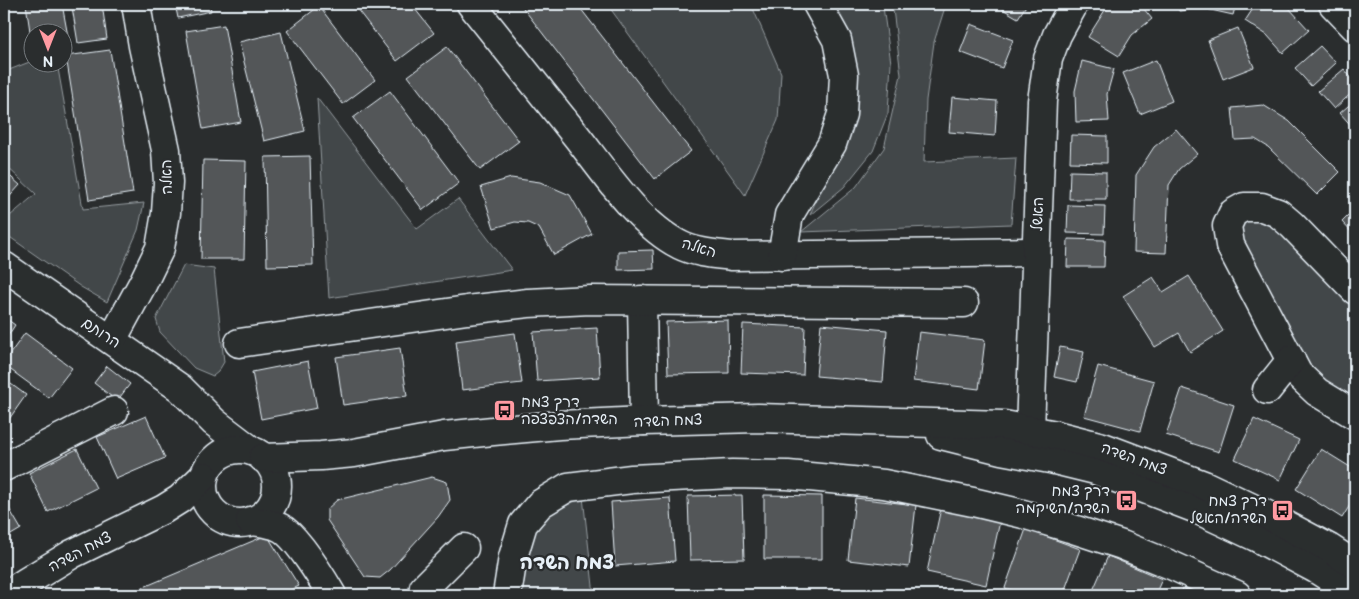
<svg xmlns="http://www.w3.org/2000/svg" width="1359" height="599" viewBox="0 0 1359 599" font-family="'Balsamiq Sans','Playpen Sans Hebrew',sans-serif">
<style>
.green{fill:#424648;stroke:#959ca0}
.building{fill:#535759;stroke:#e8f1f8}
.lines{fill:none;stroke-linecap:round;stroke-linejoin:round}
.minor-casing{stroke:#e8f1f8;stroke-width:31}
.minor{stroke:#2a2d2e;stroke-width:28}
.labels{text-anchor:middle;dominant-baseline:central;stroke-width:4.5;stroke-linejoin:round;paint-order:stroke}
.street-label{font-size:15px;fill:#e8f1f8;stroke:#2a2d2e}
.poi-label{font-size:15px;fill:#e8f1f8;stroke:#2a2d2e;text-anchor:end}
.district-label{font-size:20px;font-weight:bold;fill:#e8f1f8;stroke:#2a2d2e}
</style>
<rect width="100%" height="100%" fill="#2a2d2e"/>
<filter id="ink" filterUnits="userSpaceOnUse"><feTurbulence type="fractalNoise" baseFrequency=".02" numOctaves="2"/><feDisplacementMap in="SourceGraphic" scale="10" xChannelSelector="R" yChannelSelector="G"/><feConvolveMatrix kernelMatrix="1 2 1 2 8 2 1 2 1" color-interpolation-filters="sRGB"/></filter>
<g filter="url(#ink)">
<g class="green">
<path d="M607,4H751L781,73L778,120L745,195Z"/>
<path d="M832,4H881L883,7L891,63L888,113L873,151L844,187L810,215L825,178L846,136Z"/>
<path d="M890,4H946L934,42L926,100L924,162L1016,158L1011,224L801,232L856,187L884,148L901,75L893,9Z"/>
<path d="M32,61V62L57,63L83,209L144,203L138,230L107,302L81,287L4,233V221L36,194L4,164V72Z"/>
<path d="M317,98L417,229L458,199L512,270L329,298Z"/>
<path d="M1247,217L1273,223L1355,306V403L1323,384L1307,368L1241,241L1238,228Z"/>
<path d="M184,265L214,269L224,362L218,372L213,376L194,368L160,332L156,319Z"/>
<path d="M583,497L594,595H522L528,537L550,514Z"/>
</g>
<g class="building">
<path d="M26,4H62L69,42L62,43V32H32V45Z"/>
<path d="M94,4H102L107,39L78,43L72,7Z"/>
<path d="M175,4H210L211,11L178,18Z"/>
<path d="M353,4H411L434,33L397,61Z"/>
<path d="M520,4H577L691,151L655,179Z"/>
<path d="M994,4H1027L1018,18Z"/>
<path d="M1113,4H1140L1152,19L1132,35L1119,56L1088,37L1105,10Z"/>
<path d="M1177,4H1236L1233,15L1202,8L1179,11Z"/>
<path d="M1256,4H1283L1289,8L1309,30L1283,53L1267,35L1245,21Z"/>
<path d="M319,6L375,80L343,104L287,31Z"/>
<path d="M971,24L1013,40L1002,68L960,52Z"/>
<path d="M224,25L241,122L203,129L186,31Z"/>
<path d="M1238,28L1254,67L1223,79L1208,40Z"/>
<path d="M281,32L305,131L264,141L239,42Z"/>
<path d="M1320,46L1336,63L1311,86L1295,68Z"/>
<path d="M447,47L519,141L480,170L408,76Z"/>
<path d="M110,50L133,193L89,200L66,56Z"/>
<path d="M1156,60L1172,101L1140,114L1123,73Z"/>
<path d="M1082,61L1114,69L1107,94L1109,121L1076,122L1075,91Z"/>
<path d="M1344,69L1355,82V90L1334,109L1318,91Z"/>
<path d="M390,91L459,183L423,210L353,118Z"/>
<path d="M952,97L997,101L995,136L949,132Z"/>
<path d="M1355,100V130L1340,113Z"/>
<path d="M1263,105L1289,121L1340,172L1317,195L1268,147L1255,139L1235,140L1232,108Z"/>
<path d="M1176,129L1197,154L1179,169L1169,185L1166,253L1134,252L1136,175L1154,147Z"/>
<path d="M1071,135L1107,136V163L1070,162Z"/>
<path d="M310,156L313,265L267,266L265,157Z"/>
<path d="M203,160L246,161L244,259H201Z"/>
<path d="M4,171L20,185L4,203Z"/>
<path d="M1070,171L1106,172V199H1069Z"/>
<path d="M511,178L540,182L570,195L592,234L554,255L539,228L528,223L515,222L494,228L481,187Z"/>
<path d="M1068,205L1105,206L1104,234L1067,233Z"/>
<path d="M1355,209V236L1342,222Z"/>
<path d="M1068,239L1105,240L1104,267H1067Z"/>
<path d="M653,250L654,269L618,270V251Z"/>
<path d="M1189,276L1223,331L1190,352L1179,333L1155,347L1123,296L1153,277L1163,292Z"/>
<path d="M4,317L15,325L4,342Z"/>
<path d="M728,320L729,373L668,374L666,322Z"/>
<path d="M743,324L805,327L803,375L741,373Z"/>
<path d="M821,324L887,330L883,382L816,376Z"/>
<path d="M597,328L600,377L537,381L533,332Z"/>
<path d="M919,332L985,340L979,389L913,381Z"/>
<path d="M25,333L72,368L49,398L4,365V362Z"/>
<path d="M515,333L522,383L462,390L456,341Z"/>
<path d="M1060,347L1084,352L1077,382L1054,377Z"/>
<path d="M400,348L407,396L343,405L336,357Z"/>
<path d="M308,361L317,408L261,419L252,372Z"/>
<path d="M107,366L130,384L117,401L94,383Z"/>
<path d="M1098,366L1154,381L1140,431L1084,416Z"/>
<path d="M4,379L26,395L7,422L4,420Z"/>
<path d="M1182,388L1234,405L1219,452L1166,435Z"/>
<path d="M146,416L165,458L116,479L97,437Z"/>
<path d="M1254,419L1299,440L1280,480L1235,459Z"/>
<path d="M77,449L96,488L48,512L29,473Z"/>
<path d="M1321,449L1355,470V497L1342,518L1296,489Z"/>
<path d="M432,477L447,482L450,500L438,517L390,570L380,578L365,577L327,520V509L337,500Z"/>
<path d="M742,495L744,559L690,560L688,496Z"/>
<path d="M764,495L822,496V559H764Z"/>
<path d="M670,498L675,561L615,566L611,502Z"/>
<path d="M855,498L916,505L909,567L848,560Z"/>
<path d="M4,500L21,529L4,539Z"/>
<path d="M941,508L1000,521L986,585L927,572Z"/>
<path d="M1026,529L1080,549L1063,595H1026L1005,588Z"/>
<path d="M267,535L299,586L280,595H125Z"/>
<path d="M1108,556L1162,579L1155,595H1091Z"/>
<path d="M1183,588L1197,595H1180Z"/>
</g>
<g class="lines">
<defs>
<g id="minor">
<path d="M471,4C507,49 542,93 578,138C606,174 639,224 680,245C696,253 715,254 732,256L1036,252"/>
<path d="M1333,4L1355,27"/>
<path d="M782,256L789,215L832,144L842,114L844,75L837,40L817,4"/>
<path d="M4,266L180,388L214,422L252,451"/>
<path d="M1355,290L1292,225L1278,213L1262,207H1244L1233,213L1227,226L1230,245L1298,374L1317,392L1355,415"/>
<path d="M642,300L644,421"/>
<path d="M112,340L143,283L160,248L166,213L168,183L166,150L143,46L136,4"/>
<path d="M239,343L467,310L528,303L590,300L964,303"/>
<path d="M1267,390L1291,360"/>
<path d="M1030,430L1042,101L1048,59L1057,35L1074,4"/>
<path d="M941,435L1001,450L1050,459L1095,470L1194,508L1256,537L1316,569L1355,594"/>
<circle cx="240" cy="486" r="37"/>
<path d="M263,458L321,456L354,453L444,436L493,431L559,425L644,421L758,418L1004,425L1056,435L1103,447L1204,485L1267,515L1329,548L1355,565"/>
<path d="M4,467L114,411"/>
<path d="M250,521C260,522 272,523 281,528C297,537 322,578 332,595"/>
<path d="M6,595L26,582L72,554L164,509L180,499L204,476"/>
<path d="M427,595L424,588L464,548"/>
<path d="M507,595L513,557L523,524L540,504L568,487L632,479L732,474L788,475L884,484L973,502L1023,514L1070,528L1122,545L1171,565L1237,595"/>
</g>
</defs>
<use href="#minor" class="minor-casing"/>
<use href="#minor" class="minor"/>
</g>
</g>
<defs>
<symbol id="bus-square" viewBox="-11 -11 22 22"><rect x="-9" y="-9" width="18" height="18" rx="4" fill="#ff9aa2" stroke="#2a2d2e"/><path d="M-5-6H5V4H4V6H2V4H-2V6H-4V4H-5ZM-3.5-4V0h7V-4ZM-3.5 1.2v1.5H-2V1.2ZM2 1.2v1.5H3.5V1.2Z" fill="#111"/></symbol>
</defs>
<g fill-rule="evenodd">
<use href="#bus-square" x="492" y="398" width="25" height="25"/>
<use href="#bus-square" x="1114" y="488" width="25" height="25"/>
<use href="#bus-square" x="1270" y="498" width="25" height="25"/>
</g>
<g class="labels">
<g class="street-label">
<text transform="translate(167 177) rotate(-91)">האלה</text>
<text transform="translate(1038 214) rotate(-88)">האשל</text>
<text transform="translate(699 248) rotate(17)">האלה</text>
<text transform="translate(101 333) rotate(34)">הרותם</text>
<text transform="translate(668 421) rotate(-2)">צמח השדה</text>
<text transform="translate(1134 459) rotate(20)">צמח השדה</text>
<text transform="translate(80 552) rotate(-28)">צמח השדה</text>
</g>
<g class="poi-label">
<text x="521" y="402" text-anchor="start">דרך צמח<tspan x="521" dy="17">השדה/הצפצפה</tspan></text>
<text x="1110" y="491">דרך צמח<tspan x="1110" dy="17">השדה/השיקמה</tspan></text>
<text x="1267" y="501">דרך צמח<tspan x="1267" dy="17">השדה/האשל</tspan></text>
</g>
<g class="district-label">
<text x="567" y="563">צמח השדה</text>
</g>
</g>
<rect width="1359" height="599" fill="none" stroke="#2a2d2e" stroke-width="20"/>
<rect x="10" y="10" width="1339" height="579" fill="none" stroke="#e8f1f8" stroke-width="2" filter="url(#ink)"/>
<g transform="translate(48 48) rotate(180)"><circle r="24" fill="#2a2d2e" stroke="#767b7f"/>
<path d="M0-4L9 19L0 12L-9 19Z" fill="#ff9aa2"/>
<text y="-8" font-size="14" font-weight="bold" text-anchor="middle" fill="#e8f1f8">N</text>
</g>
</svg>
